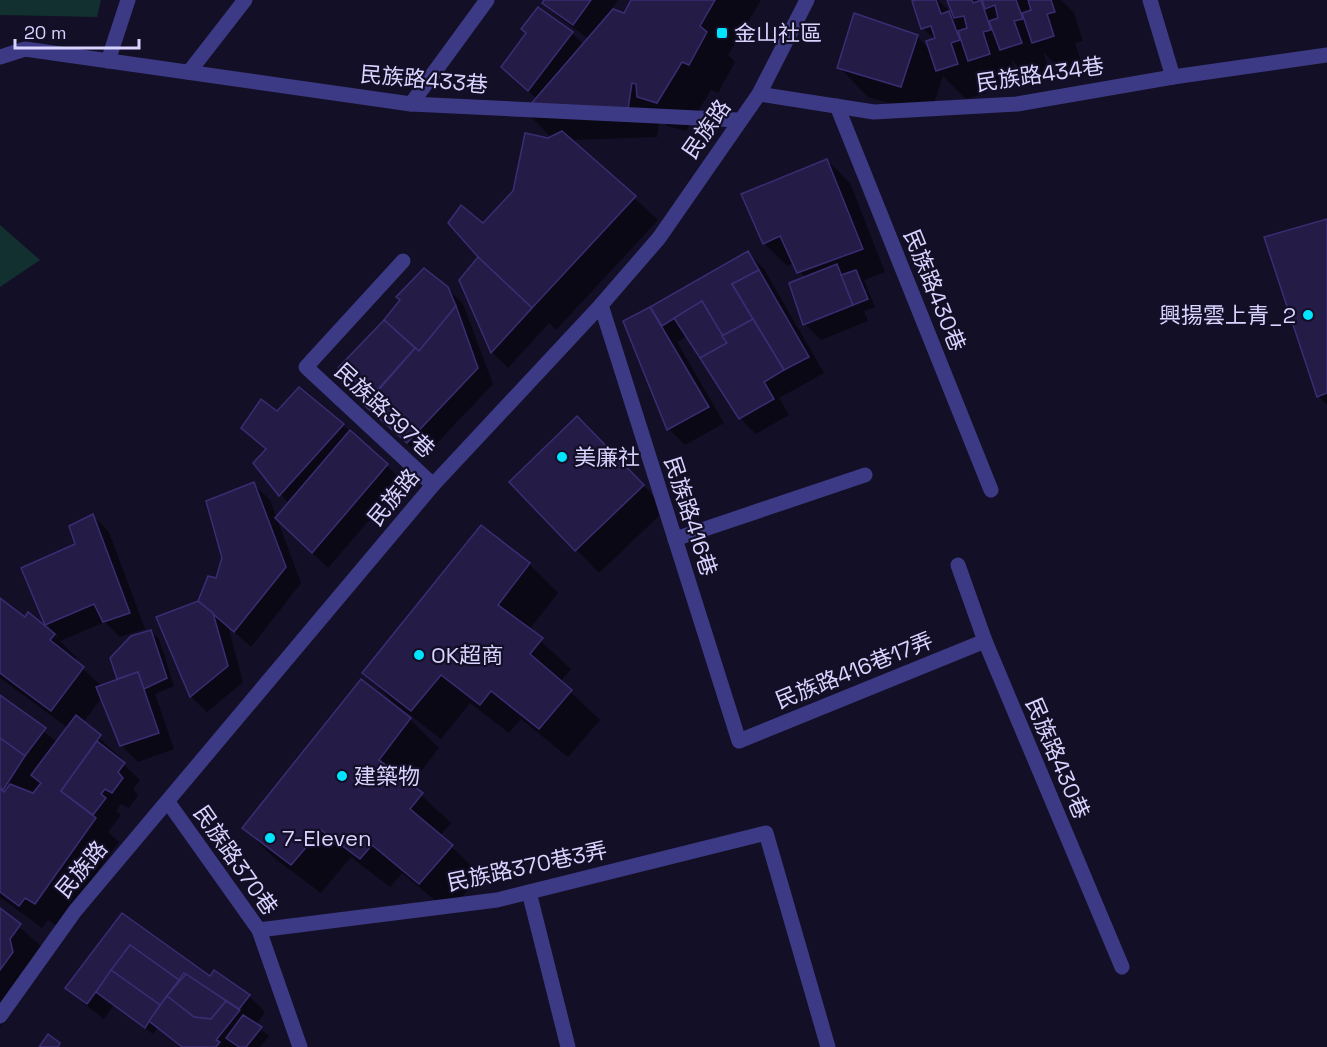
<svg xmlns="http://www.w3.org/2000/svg" width="1327" height="1047" viewBox="0 0 1327 1047" font-family="'Space Grotesk','Noto Sans TC',sans-serif">
<style>
.green{fill:#12302f}
.shadow{fill:#0007;fill-rule:evenodd}
.building{fill:#241b47;stroke:#3b2d73;stroke-width:1.5}
.lines{fill:none;stroke-linecap:round;stroke-linejoin:round}
.lane{stroke:#3d3a85;stroke-width:15}
.street{stroke:#3d3a85;stroke-width:15}
.poi-dot{fill:#00e5ff;stroke:#130f26;stroke-width:2}
.labels{text-anchor:middle;dominant-baseline:central;stroke-width:4.5;stroke-linejoin:round;paint-order:stroke}
.poi-label{font-size:22px;fill:#d9d4ff;stroke:#130f26;text-anchor:start}
.street-label{font-size:22px;fill:#d9d4ff;stroke:#130f26}
</style>
<rect width="100%" height="100%" fill="#130f26"/>
<g class="green">
<path d="M0,0H101L97,17L0,15Z"/>
<path d="M0,225L40,260L0,287Z"/>
</g>
<g class="shadow">
<path d="M546,0H618L611,10L624,15L633,0H761L728,55L735,62L718,93L711,90L686,131L667,126L660,119L657,137L571,140L658,220L556,330L549,323L508,368L492,352L461,280L480,257L483,226L514,191L552,138L526,112L537,99L503,67L572,33L584,45L589,39L560,18L544,2Z"/>
<path d="M921,0H938L955,17L949,0H1061L1074,13L1083,41L1075,43L1082,65L1062,71L1043,52L1050,72L1030,79L1011,59L1018,83L998,89L979,69L986,93L966,99L943,76L930,115L868,97L839,67L917,36L930,50L935,40L923,28ZM1052,35L1053,37L1043,41L1041,38Z"/>
<path d="M827,160L850,183L885,272L864,280L875,307L864,311L868,321L821,340L805,324L791,284L805,278L794,263L787,266L764,243Z"/>
<path d="M1327,221V405L1318,396Z"/>
<path d="M748,253L764,269L824,373L779,398L789,415L756,434L740,418L687,336L677,342L724,423L685,445L669,429L625,321Z"/>
<path d="M447,288L463,304L493,384L423,458L367,406L373,398L340,368L402,301Z"/>
<path d="M343,425L403,481L328,568L293,534L289,504L255,463L267,451L243,428Z"/>
<path d="M600,441L666,509L599,573L511,482Z"/>
<path d="M253,484L270,500L301,583L251,647L228,626L243,682L207,712L191,697L158,618L199,602L217,580Z"/>
<path d="M93,516L109,532L145,629L120,637L105,622L60,641L77,658L74,661L102,686L119,679L112,659L151,632L159,639L174,686L155,694L174,749L138,762L121,745L102,697L83,723L123,760L121,762L140,780L133,789L138,795L129,808L121,804L116,811L121,815L108,832L119,842L58,926L48,920L42,928L0,897V697L57,742L68,728L0,678V600L25,619L28,615L58,638L59,637L47,624L77,545Z"/>
<path d="M481,527L529,564L558,593L529,630L571,669L560,682L600,720L568,757L521,719L509,733L470,703L441,739L393,702L364,673Z"/>
<path d="M410,719L439,748L410,785L451,823L440,836L481,875L449,912L402,873L390,887L351,857L321,893L273,857L244,828Z"/>
<path d="M0,910L43,948L36,975L0,1026Z"/>
<path d="M122,915L210,978L249,996L265,1012L256,1025L269,1036L260,1047H180L158,1028L153,1034L114,1005L104,1019L83,1003L67,987Z"/>
</g>
<g class="building">
<path d="M544,0H591L573,25L542,3Z"/>
<path d="M631,0H715L700,26L707,32L689,65L682,62L657,103L637,97L636,84L632,83L628,109L524,112L613,9L624,13Z"/>
<path d="M916,0H936L941,14L949,11L960,40L951,43L958,64L936,71L926,41L935,38L931,26L921,29L912,1Z"/>
<path d="M947,0H972L973,3L981,0L991,30L983,32L990,54L968,61L958,31L967,28L964,16L954,18Z"/>
<path d="M982,0H1016L1023,19L1014,21L1022,43L1000,50L989,21L998,18L995,5L985,9Z"/>
<path d="M1028,0H1051L1055,12L1047,14L1054,36L1032,43L1022,13L1031,10Z"/>
<path d="M538,7L573,32L528,91L501,67L526,33L521,29Z"/>
<path d="M854,13L918,35L901,87L837,68Z"/>
<path d="M562,131L636,196L532,308L478,257L448,223L461,205L483,223L513,191L525,133L548,138Z"/>
<path d="M827,159L863,249L797,273L780,236L763,244L741,194Z"/>
<path d="M1327,219V393L1317,397L1264,237Z"/>
<path d="M748,251L759,270L732,284L753,319L722,336L702,301L662,326L650,307Z"/>
<path d="M478,257L532,308L491,353L459,280Z"/>
<path d="M837,264L853,305L803,325L789,283Z"/>
<path d="M424,268L448,287L456,306L419,351L384,320L400,300L396,297Z"/>
<path d="M759,270L809,357L784,370L732,284Z"/>
<path d="M856,270L868,299L853,305L841,275Z"/>
<path d="M702,301L727,343L700,358L674,318Z"/>
<path d="M456,306L478,368L407,443L365,406L415,348L419,351Z"/>
<path d="M650,307L709,407L667,430L623,321Z"/>
<path d="M753,319L784,370L764,382L774,399L739,419L700,358L727,343L722,336Z"/>
<path d="M384,320L415,348L372,396L338,368Z"/>
<path d="M299,387L344,424L279,496L253,463L266,449L241,428L261,399L277,411Z"/>
<path d="M577,416L644,485L575,551L509,482Z"/>
<path d="M350,430L388,464L312,553L275,518Z"/>
<path d="M254,482L286,567L234,632L198,601L208,576L216,578L222,558L206,501Z"/>
<path d="M93,514L130,613L103,622L94,604L45,625L21,568L75,544L69,526Z"/>
<path d="M481,525L530,563L498,605L543,638L530,654L572,690L539,729L491,691L480,705L441,675L411,711L362,673Z"/>
<path d="M0,598L25,617L28,612L55,634L50,640L84,667L51,711L0,673Z"/>
<path d="M198,601L213,613L228,666L190,697L156,617Z"/>
<path d="M151,630L167,678L144,689L138,672L117,679L110,658L131,636Z"/>
<path d="M138,672L159,733L120,746L96,687Z"/>
<path d="M361,679L411,718L379,760L423,793L410,809L453,845L419,884L372,845L360,859L321,830L291,865L242,828Z"/>
<path d="M0,695L46,728L25,756L0,738Z"/>
<path d="M76,715L101,735L61,791L96,818L35,904L25,898L19,906L0,892V789L4,792L10,784L33,793L41,783L31,775Z"/>
<path d="M0,738L25,756L3,790L0,787Z"/>
<path d="M97,741L125,763L118,772L123,778L112,793L105,789L101,794L106,798L93,815L61,791Z"/>
<path d="M0,908L21,924L10,939L13,952L0,970Z"/>
<path d="M122,913L210,976L214,970L250,995L239,1009L184,973L179,980L130,945L87,1004L65,988Z"/>
<path d="M130,945L179,980L160,1005L111,970Z"/>
<path d="M111,970L160,1005L145,1028L96,992Z"/>
<path d="M186,974L226,1001L211,1019L194,1017L167,996Z"/>
<path d="M167,996L194,1017L211,1019L226,1001L240,1010L216,1040L220,1042L216,1047H182L149,1021Z"/>
<path d="M243,1015L262,1027L246,1047H239L226,1038Z"/>
<path d="M48,1034L60,1043L58,1047H39Z"/>
</g>
<g class="lines">
<g class="lane">
<path d="M1150,0L1173,77"/>
<path d="M0,57L25,49L411,104L738,120"/>
<path d="M108,61L128,0"/>
<path d="M189,72L245,0"/>
<path d="M411,104L487,0"/>
<path d="M837,106L991,490"/>
<path d="M403,261L306,367L433,485"/>
<path d="M601,305L739,741L985,641"/>
<path d="M675,539L865,475"/>
<path d="M958,565L985,641L1122,967"/>
<path d="M529,892L568,1047"/>
<path d="M259,930L497,900L766,833L828,1047"/>
</g>
<g class="street">
<path d="M759,94L874,112L1017,104L1173,77L1327,55"/>
<path d="M168,802L259,930L300,1047"/>
<path d="M0,1016L75,911L433,485L601,305L659,238L759,94L807,0"/>
</g>
</g>
<g class="poi-dot">
<rect x="716" y="27" width="12" height="12" rx="3"/>
<circle cx="1308" cy="315" r="6"/>
<circle cx="562" cy="457" r="6"/>
<circle cx="419" cy="655" r="6"/>
<circle cx="342" cy="776" r="6"/>
<circle cx="270" cy="838" r="6"/>
</g>
<g class="labels">
<g class="poi-label">
<text x="734" y="33">金山社區</text>
<text x="1296" y="315" text-anchor="end">興揚雲上青_2</text>
<text x="574" y="457">美廉社</text>
<text x="431" y="655">OK超商</text>
<text x="354" y="776">建築物</text>
<text x="282" y="838">7-Eleven</text>
</g>
<g class="street-label">
<text transform="translate(1040 74) rotate(-8)">民族路434巷</text>
<text transform="translate(424 79) rotate(5)">民族路433巷</text>
<text transform="translate(706 129) rotate(-55)">民族路</text>
<text transform="translate(935 290) rotate(68)">民族路430巷</text>
<text transform="translate(385 410) rotate(43)">民族路397巷</text>
<text transform="translate(393 497) rotate(-50)">民族路</text>
<text transform="translate(691 516) rotate(72)">民族路416巷</text>
<text transform="translate(854 670) rotate(-22)">民族路416巷17弄</text>
<text transform="translate(1058 758) rotate(67)">民族路430巷</text>
<text transform="translate(236 860) rotate(55)">民族路370巷</text>
<text transform="translate(527 866) rotate(-12)">民族路370巷3弄</text>
<text transform="translate(81 869) rotate(-50)">民族路</text>
</g>
</g>
<path d="M15 39v9h124v-9" fill="none" stroke="#d9d4ff" stroke-width="3"/>
<text x="24" y="39" font-size="18" fill="#d9d4ff" stroke="#130f26" stroke-width="4.5" paint-order="stroke">20 m</text>
</svg>
